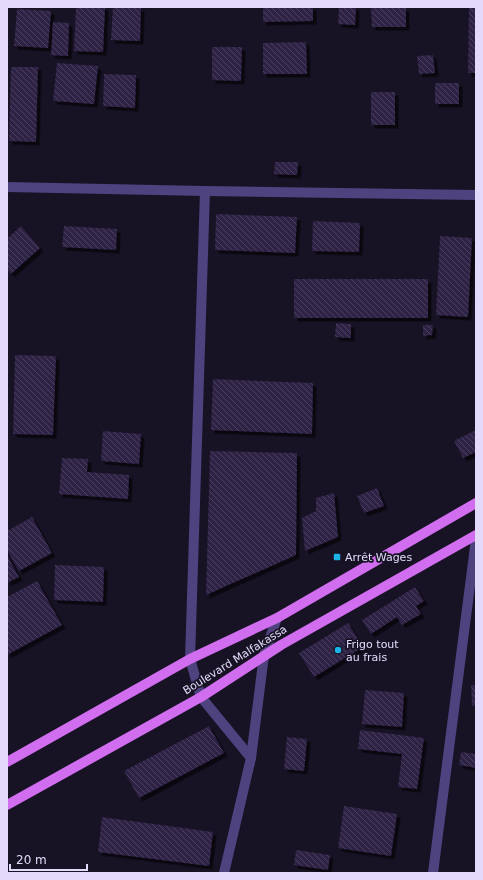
<svg xmlns="http://www.w3.org/2000/svg" width="483" height="880" viewBox="0 0 483 880" font-family="'DejaVu Sans',sans-serif">
<style>
.building{fill:url(#building-back-hatch);filter:url(#shadow)}
.lines{fill:none;stroke-linecap:round;stroke-linejoin:round}
.minor{stroke:#4e427f;stroke-width:10}
.major{stroke:#d16eef;stroke-width:10}
.poi-dot{fill:#1cb4e6;stroke:#181225;stroke-width:1.5}
.labels{text-anchor:middle;dominant-baseline:central;stroke-width:3.5;stroke-linejoin:round;paint-order:stroke}
.poi-label{font-size:11px;fill:#e3dafb;stroke:#181225;text-anchor:start}
.street-label{font-size:11px;fill:#e3dafb;stroke:#181225}
</style>
<defs>
<pattern id="building-back-hatch" width="6" height="6" patternUnits="userSpaceOnUse"><rect width="6" height="6" fill="#2d2044"/><path d="M-1 5l2 2M0 0l6 6M5-1l2 2" fill="none" stroke="#4b4060"/></pattern>
<filter id="shadow"><feDropShadow dx="3.5" dy="3.5" stdDeviation="0" flood-color="#0009"/></filter>
</defs>
<rect width="100%" height="100%" fill="#181225"/>
<g class="building">
<path d="M76,7H105L103,52L74,51Z"/>
<path d="M113,7L141,8L140,41L111,40Z"/>
<path d="M263,7H313V21L263,22Z"/>
<path d="M339,7H356L355,25L338,24Z"/>
<path d="M469,7H476V73H468Z"/>
<path d="M371,8H406V27H372Z"/>
<path d="M17,9L51,11L48,48L14,46Z"/>
<path d="M53,22L69,23L68,56L51,55Z"/>
<path d="M306,42L307,74H263V43Z"/>
<path d="M212,47H242L241,81L212,80Z"/>
<path d="M433,55L435,73L419,74L417,56Z"/>
<path d="M57,63L98,66L94,104L53,101Z"/>
<path d="M11,67H38L36,142L9,141Z"/>
<path d="M104,74L136,75L135,108L103,106Z"/>
<rect x="435" y="83" width="24" height="21"/>
<rect x="371" y="92" width="24" height="33"/>
<path d="M275,162H298L297,175L274,174Z"/>
<path d="M216,214L297,217L295,253L215,250Z"/>
<path d="M313,221L360,223L359,252L312,251Z"/>
<path d="M21,226L40,248L11,274L7,270V239Z"/>
<path d="M64,226L117,229L116,250L62,247Z"/>
<path d="M440,236L472,238L468,317L436,315Z"/>
<rect x="294" y="279" width="134" height="39"/>
<path d="M336,323L351,324V338L335,337Z"/>
<path d="M423,325H433L432,335L423,336Z"/>
<path d="M15,355L56,356L53,435L13,434Z"/>
<path d="M213,379L313,383L312,434L211,430Z"/>
<path d="M476,430V452L463,458L454,441Z"/>
<path d="M103,431L141,434L139,464L101,461Z"/>
<path d="M210,451L297,453L296,555L206,595Z"/>
<path d="M62,458L88,459L87,472L129,475L128,499L59,494Z"/>
<path d="M377,488L384,506L364,513L357,496Z"/>
<path d="M334,493L338,537L305,551L302,518L316,511V498Z"/>
<path d="M32,517L52,553L19,571L7,550V531Z"/>
<path d="M7,555L19,577L7,583Z"/>
<path d="M55,565L104,567L103,602L54,600Z"/>
<path d="M37,581L62,625L7,655V597Z"/>
<path d="M415,587L424,601L416,606L421,614L402,625L397,617L371,634L362,620Z"/>
<path d="M348,623L363,647L314,677L299,653Z"/>
<path d="M471,685H476V706H472Z"/>
<path d="M365,690L404,693L402,727L362,724Z"/>
<path d="M209,726L224,753L139,798L124,771Z"/>
<path d="M360,730L424,738L417,789L398,787L402,754L358,749Z"/>
<path d="M287,737L307,739L304,771L284,769Z"/>
<path d="M461,752L476,754V768L459,765Z"/>
<path d="M344,806L397,814L391,856L338,848Z"/>
<path d="M102,817L213,832L209,866L98,852Z"/>
<path d="M296,850L330,855L328,870L294,865Z"/>
</g>
<g class="lines">
<g class="minor">
<path d="M7,187L205,191L476,195"/>
<path d="M205,191L190,659L201,697L251,758"/>
<path d="M224,873L251,758L264,655L277,618"/>
<path d="M433,873L476,539"/>
</g>
<g class="major">
<path d="M7,762L190,659L277,618L476,503"/>
<path d="M7,805L201,697L281,645L476,535"/>
</g>
</g>
<g class="poi-dot">
<rect x="333" y="553" width="8" height="8" rx="2"/>
<circle cx="338" cy="650" r="4"/>
</g>
<g class="labels">
<g class="poi-label">
<text x="345" y="557">Arrêt Wages</text>
<text x="346" y="644">Frigo tout<tspan x="346" dy="13">au frais</tspan></text>
</g>
<g class="street-label">
<text transform="translate(235 660) rotate(-32)">Boulevard Malfakassa</text>
</g>
</g>
<rect width="483" height="880" fill="none" stroke="#e3dafb" stroke-width="16"/>
<path d="M10 864v6h77v-6" fill="none" stroke="#e3dafb" stroke-width="2"/>
<text x="16" y="864" font-size="12" fill="#e3dafb" stroke="#181225" stroke-width="3" paint-order="stroke">20 m</text>
</svg>
